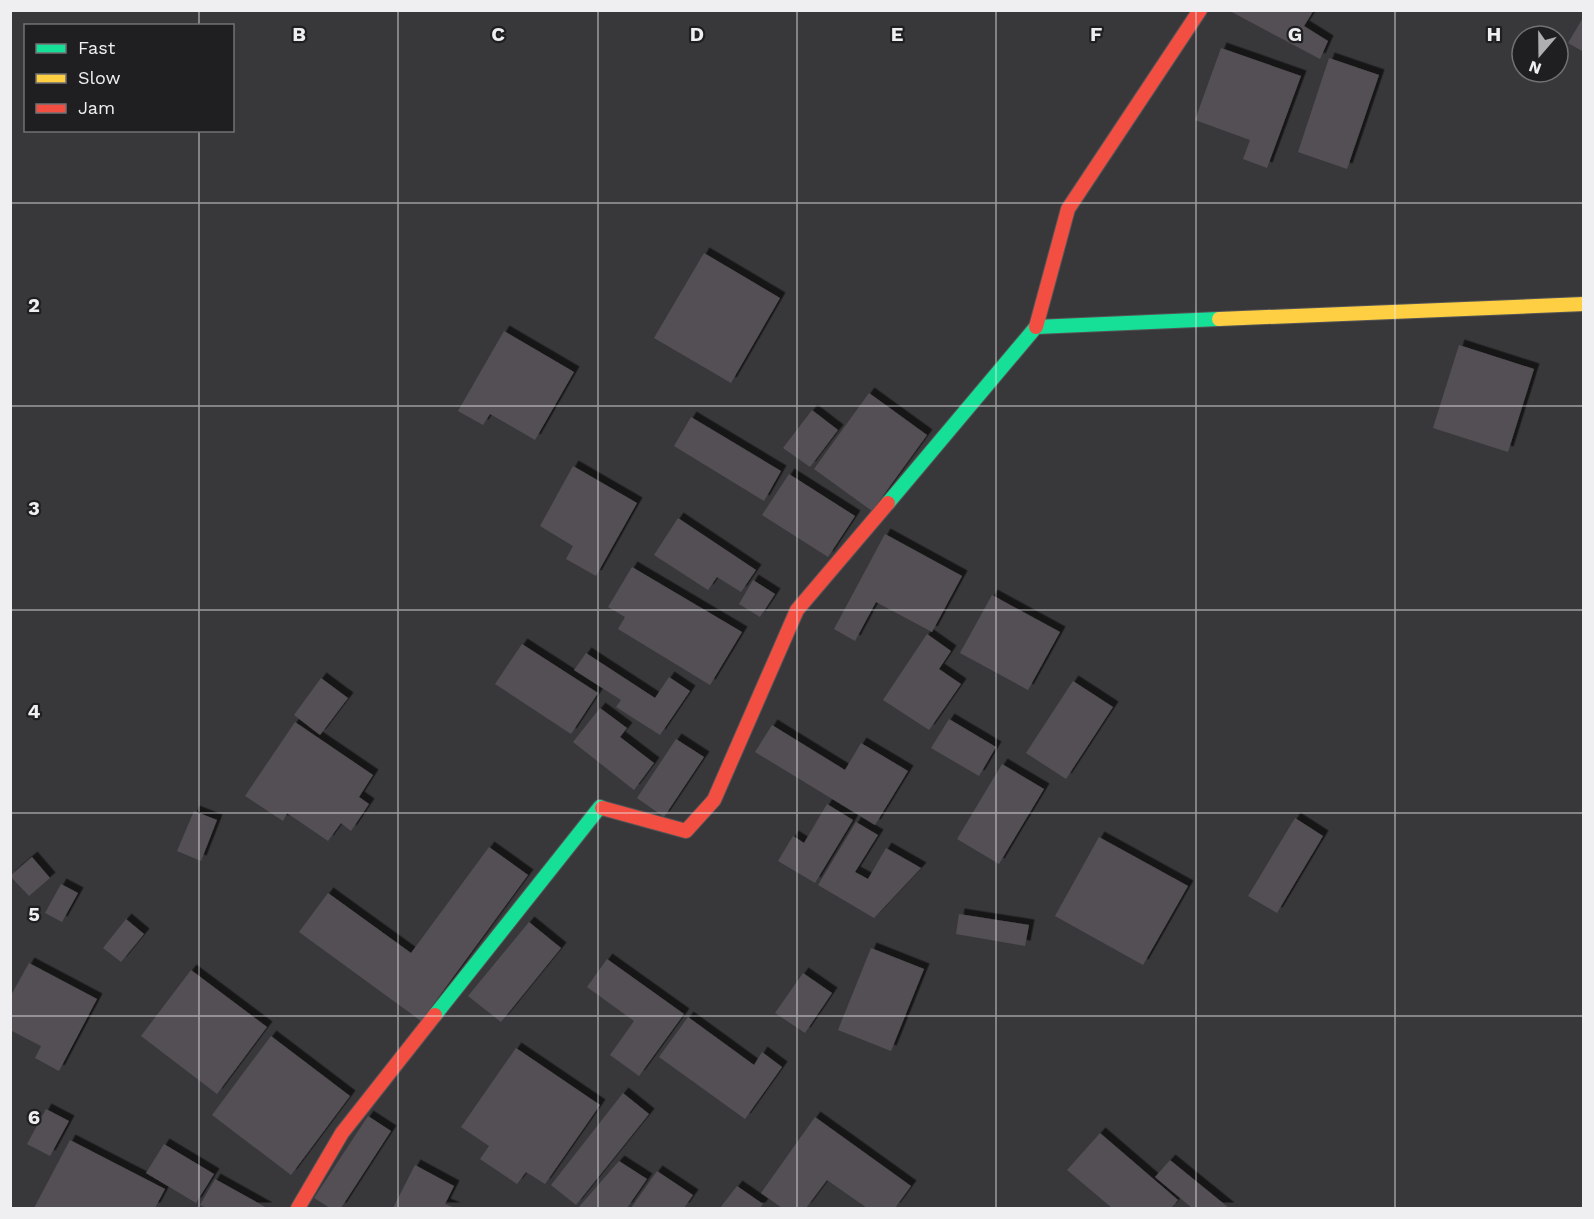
<svg xmlns="http://www.w3.org/2000/svg" width="1594" height="1219" viewBox="0 0 1594 1219" font-family="'Work Sans',sans-serif">
<style>
.building{fill:#534f54;filter:url(#shadow)}
.lines{fill:none;stroke-linecap:round;stroke-linejoin:round}
.fast-casing{stroke:#555557;stroke-width:16}
.slow-casing{stroke:#555557;stroke-width:16}
.jam-casing{stroke:#555557;stroke-width:16}
.fast{stroke:#16e098;stroke-width:14}
.slow{stroke:#ffcf43;stroke-width:14}
.jam{stroke:#f24e42;stroke-width:14}
.grid{fill:none;stroke:#efeef1;stroke-width:1.5;stroke-opacity:0.55}
.grid-label{font-size:20px;text-anchor:middle;font-weight:bold;fill:#efeef1;stroke:#1f1e21;stroke-width:4.5;stroke-linejoin:round;paint-order:stroke}
</style>
<defs>
<filter id="shadow"><feDropShadow dx="5.5" dy="-5.5" stdDeviation="0" flood-color="#0009"/></filter>
</defs>
<rect width="100%" height="100%" fill="#38383a"/>
<g class="building">
<path d="M1228,10H1314L1304,26L1328,41L1320,59Z"/>
<path d="M1584,16V52L1568,43Z"/>
<path d="M1221,48L1301,76L1267,168L1243,159L1250,140L1195,120Z"/>
<path d="M1329,58L1379,75L1347,169L1298,152Z"/>
<path d="M704,253L780,298L731,383L654,338Z"/>
<path d="M504,331L574,372L535,440L490,414L483,425L458,411Z"/>
<path d="M1459,345L1534,369L1508,452L1433,428Z"/>
<path d="M869,393L927,435L872,511L814,469Z"/>
<path d="M812,410L838,430L810,467L783,448Z"/>
<path d="M691,417L781,471L764,501L674,446Z"/>
<path d="M573,466L637,503L596,576L566,559L573,546L540,526Z"/>
<path d="M789,474L855,516L828,557L762,515Z"/>
<path d="M678,518L756,570L741,592L717,577L708,590L654,555Z"/>
<path d="M885,534L962,576L932,632L876,602L855,641L834,629Z"/>
<path d="M632,567L742,632L710,685L618,629L625,617L608,607Z"/>
<path d="M753,580L775,594L760,617L739,604Z"/>
<path d="M992,595L1060,632L1028,690L960,653Z"/>
<path d="M927,634L951,651L939,669L961,684L929,730L883,700Z"/>
<path d="M522,644L598,693L571,734L495,684Z"/>
<path d="M586,653L655,698L669,677L690,691L660,735L616,707L621,700L574,670Z"/>
<path d="M321,678L348,698L320,735L294,715Z"/>
<path d="M1073,681L1113,707L1066,779L1026,753Z"/>
<path d="M600,708L627,728L620,737L654,763L634,790L573,742Z"/>
<path d="M949,719L996,747L979,776L931,748Z"/>
<path d="M295,722L373,775L359,797L369,804L351,831L341,823L328,841L287,813L283,821L245,796Z"/>
<path d="M772,725L845,770L861,743L908,771L875,825L755,752Z"/>
<path d="M676,739L704,757L664,817L637,798Z"/>
<path d="M1002,764L1044,789L999,864L957,839Z"/>
<path d="M827,804L853,820L815,883L778,861L793,836L804,843Z"/>
<path d="M194,811L217,820L201,861L177,851Z"/>
<path d="M1295,818L1323,836L1277,913L1248,896Z"/>
<path d="M856,822L878,835L855,872L868,879L886,848L921,868L874,918L818,885Z"/>
<path d="M1099,837L1188,886L1143,965L1055,916Z"/>
<path d="M489,847L528,875L421,1021L299,932L328,893L411,953Z"/>
<path d="M32,857L50,878L29,896L10,876Z"/>
<path d="M61,884L78,893L62,922L45,913Z"/>
<path d="M959,914L1029,925L1025,946L956,934Z"/>
<path d="M126,919L144,934L121,962L103,948Z"/>
<path d="M529,922L561,948L501,1022L468,996Z"/>
<path d="M871,948L924,969L891,1051L838,1030Z"/>
<path d="M607,959L684,1014L639,1076L610,1055L634,1021L587,987Z"/>
<path d="M29,963L97,999L59,1071L35,1058L41,1046L10,1030V997Z"/>
<path d="M191,970L267,1027L217,1094L141,1036Z"/>
<path d="M803,973L832,993L805,1033L775,1013Z"/>
<path d="M688,1017L754,1065L762,1052L782,1067L745,1119L659,1057Z"/>
<path d="M271,1036L350,1096L291,1175L212,1115Z"/>
<path d="M516,1048L600,1105L545,1184L526,1172L517,1184L480,1159L489,1146L461,1127Z"/>
<path d="M623,1093L649,1114L576,1205L551,1185Z"/>
<path d="M46,1109L69,1121L50,1156L27,1144Z"/>
<path d="M368,1116L391,1131L341,1208H330L314,1198Z"/>
<path d="M815,1117L911,1186L895,1208H867L827,1180L806,1208H782L761,1193Z"/>
<path d="M1100,1133L1178,1200L1171,1208H1112L1067,1170Z"/>
<path d="M70,1140L165,1189L155,1208H34Z"/>
<path d="M164,1144L214,1174L196,1203L146,1173Z"/>
<path d="M1170,1160L1229,1208H1192L1155,1177Z"/>
<path d="M619,1161L647,1179L627,1208H578Z"/>
<path d="M415,1165L454,1186L445,1204L455,1208H393Z"/>
<path d="M657,1171L693,1195L684,1208H631Z"/>
<path d="M215,1179L267,1208H207L200,1205Z"/>
<path d="M737,1186L763,1204L760,1208H720Z"/>
</g>
<g class="lines">
<defs>
<g id="fast">
<path d="M888,503L1036,327L1219,319"/>
<path d="M435,1015L600,807L602,808"/>
</g>
<path id="slow" d="M1219,319L1584,304"/>
<g id="jam">
<path d="M1036,327L1068,209L1200,10"/>
<path d="M602,808L686,831L714,800L797,610L888,503"/>
<path d="M298,1208L342,1133L435,1015"/>
</g>
</defs>
<use href="#fast" class="fast-casing"/>
<use href="#slow" class="slow-casing"/>
<use href="#jam" class="jam-casing"/>
<use href="#fast" class="fast"/>
<use href="#slow" class="slow"/>
<use href="#jam" class="jam"/>
</g>
<path class="grid" d="M199,10V26M398,10V1208M598,10V1208M797,10V1208M996,10V1208M1196,10V1208M1395,10V1208M199,130V1208M10,203H1584M10,406H1584M10,610H1584M10,813H1584M10,1016H1584"/>
<g class="grid-label">
<text x="299" y="41">B</text>
<text x="498" y="41">C</text>
<text x="697" y="41">D</text>
<text x="897" y="41">E</text>
<text x="1096" y="41">F</text>
<text x="1295" y="41">G</text>
<text x="1494" y="41">H</text>
<text x="34" y="312">2</text>
<text x="34" y="515">3</text>
<text x="34" y="718">4</text>
<text x="34" y="921">5</text>
<text x="34" y="1124">6</text>
</g>
<rect width="1594" height="1219" fill="none" stroke="#efeef1" stroke-width="24"/>
<rect x="24" y="24" width="210" height="108" fill="#1f1e21" stroke="#727174" stroke-width="1.5"/>
<rect x="36" y="44" width="30" height="9" fill="#16e098" stroke="#727174" stroke-width="1.5"/>
<text x="78" y="54" font-size="18" fill="#efeef1">Fast</text>
<rect x="36" y="74" width="30" height="9" fill="#ffcf43" stroke="#727174" stroke-width="1.5"/>
<text x="78" y="84" font-size="18" fill="#efeef1">Slow</text>
<rect x="36" y="104" width="30" height="9" fill="#f24e42" stroke="#727174" stroke-width="1.5"/>
<text x="78" y="114" font-size="18" fill="#efeef1">Jam</text>
<g transform="translate(1540 54) rotate(200)"><circle r="28" fill="#1f1e21" stroke="#727174" stroke-width="1.5"/>
<path d="M0-4.5L10 22L0 15L-10 22Z" fill="#afaeb1"/>
<text y="-9" font-size="16" font-weight="bold" text-anchor="middle" fill="#efeef1">N</text>
</g>
</svg>
